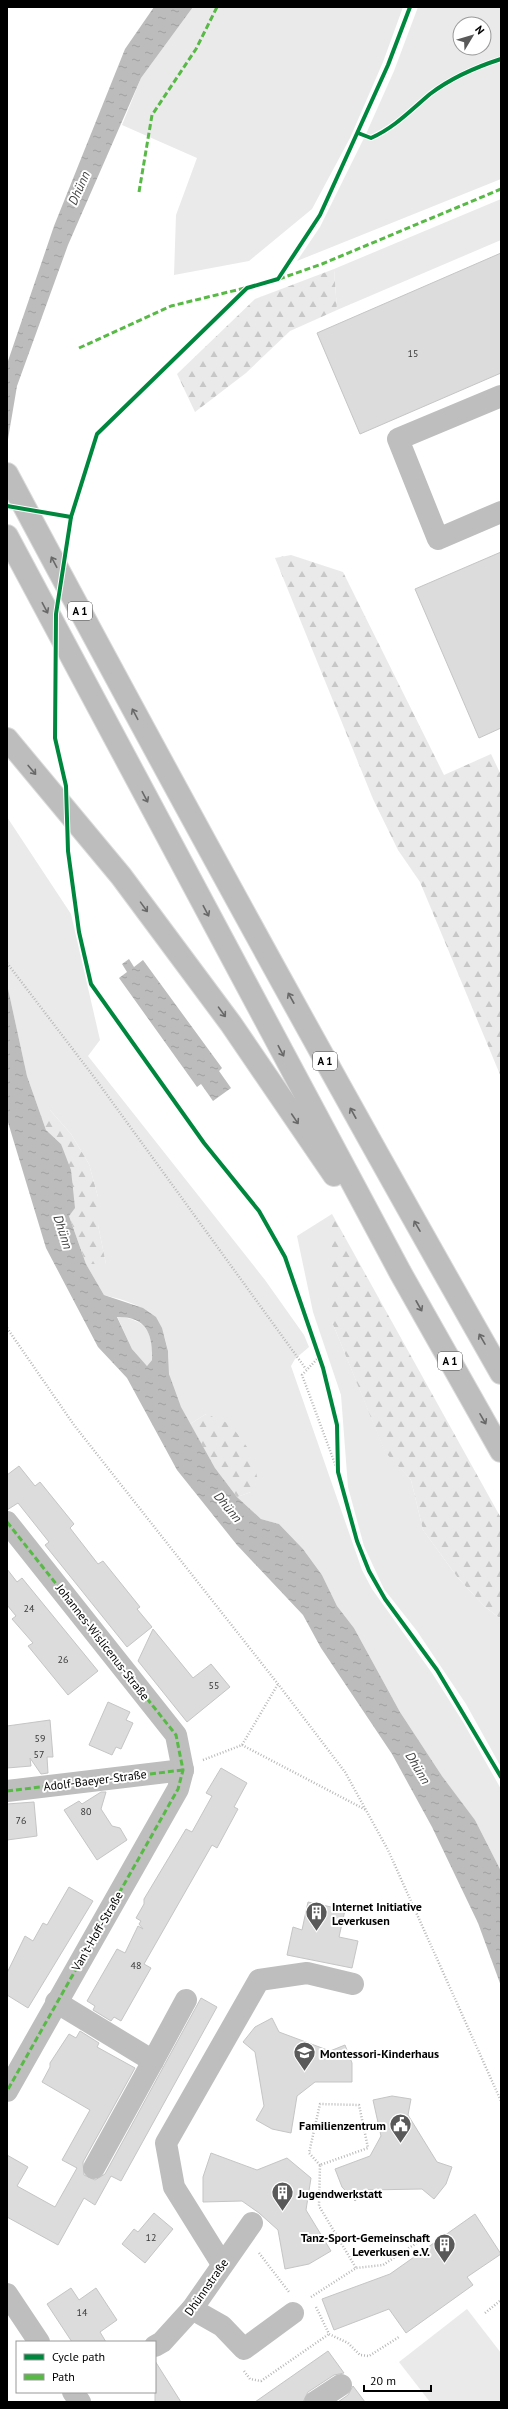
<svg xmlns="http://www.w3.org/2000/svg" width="508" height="2409" viewBox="0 0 508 2409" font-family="'PT Sans',sans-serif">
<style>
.grass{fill:#eaeaea;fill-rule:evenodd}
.forest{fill:url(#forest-firs)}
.water{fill:url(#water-ripples);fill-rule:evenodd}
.building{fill:#dcdcdc;stroke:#c5c5c5}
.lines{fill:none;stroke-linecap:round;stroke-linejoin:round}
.highway-casing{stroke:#dbdbdb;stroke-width:24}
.path{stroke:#b8b8b8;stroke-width:2.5;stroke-dasharray:1 2;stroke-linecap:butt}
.minor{stroke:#bebebe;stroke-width:22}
.highway{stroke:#bdbdbd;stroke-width:22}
.quiet{stroke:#58b947;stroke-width:3;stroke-dasharray:6 3;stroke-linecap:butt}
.cycleway-casing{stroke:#fff;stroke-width:6}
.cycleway{stroke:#00873e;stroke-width:4}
.oneway{stroke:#686868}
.labels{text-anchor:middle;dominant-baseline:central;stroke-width:4;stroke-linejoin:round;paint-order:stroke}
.number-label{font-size:10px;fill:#373737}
.shield{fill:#fff;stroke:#4c4c4c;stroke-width:1}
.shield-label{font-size:11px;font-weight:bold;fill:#000}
.street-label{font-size:12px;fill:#000;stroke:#fff}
.poi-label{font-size:12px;font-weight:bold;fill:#000;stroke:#fff;text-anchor:start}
.water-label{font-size:13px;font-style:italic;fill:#404040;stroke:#fff}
</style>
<defs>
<pattern id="forest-firs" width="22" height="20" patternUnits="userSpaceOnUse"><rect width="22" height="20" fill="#eaeaea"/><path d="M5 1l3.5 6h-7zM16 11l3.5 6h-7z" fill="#c7c7c7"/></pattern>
<pattern id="water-ripples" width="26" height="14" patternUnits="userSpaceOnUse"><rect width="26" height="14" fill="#bcbcbc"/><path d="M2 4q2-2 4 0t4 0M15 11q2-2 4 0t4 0" fill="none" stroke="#a0a0a0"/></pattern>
</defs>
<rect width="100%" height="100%" fill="#fff"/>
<g class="grass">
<path d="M193,7H403L383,62L350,138L312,209L249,261L174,275L176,215L197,158L122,125L141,78Z"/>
<path d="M418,7H501V179L297,261L320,227L366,134L394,71ZM460,24H484V48H460Z"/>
<path d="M501,199V240L337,310L334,269Z"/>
<path d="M7,817L71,914L100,1040L88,1056L265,1280L304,1335L309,1347L295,1359L291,1366L362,1570L372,1589L432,1673L463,1722L501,1789V1871L475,1820L442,1776L400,1712L354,1628L337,1606L322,1575L303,1549L279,1524L261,1519L237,1497L251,1492L206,1414L190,1424C181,1409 171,1391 169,1373C168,1366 169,1358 168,1351C161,1311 140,1304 104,1295L86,1264H106L98,1225V1197L89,1164L71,1134L50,1110H39L27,1076L7,984Z"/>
<path d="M332,1214V1322L385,1451L411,1480L423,1530L458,1578L485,1607L501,1619V1767L466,1704L417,1631L384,1589L364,1546L348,1487L341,1395L313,1312L297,1236Z"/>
<path d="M117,1316C147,1320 153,1332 152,1360L147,1366L132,1349Z"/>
<path d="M467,2309L501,2353V2402H430L399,2362Z"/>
</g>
<g class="forest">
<path d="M334,269L337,310L290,331L246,373L195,412L177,374L255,299Z"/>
<path d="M291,555L343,572L444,775L491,754L501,775V1077L420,882L398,850L373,799L275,558Z"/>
<path d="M39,1110H50L71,1134L89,1164L98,1197V1225L106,1264H86L69,1216L61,1144L46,1130Z"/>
<path d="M332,1214L501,1518V1619L485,1607L458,1578L423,1530L411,1480L385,1452L332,1322Z"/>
<path d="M206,1414L230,1424L250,1451L258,1480L251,1492L237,1497L215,1468L190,1424Z"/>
</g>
<g class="water">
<path d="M154,7H193L141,78L68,245L17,386L7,445V364L54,226L125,49Z"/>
<path d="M129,959L134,967L143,960L222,1068L219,1071L231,1088L213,1101L201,1084L197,1087L119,978L127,972L122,964Z"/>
<path d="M7,984L27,1076L46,1130L61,1144L71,1170L75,1208L69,1216L86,1264L104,1295L143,1308L156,1317L162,1328L168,1351L169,1374L181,1407L215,1468L237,1497L261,1519L279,1524L303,1549L322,1575L337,1606L354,1628L400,1712L442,1776L475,1820L501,1871V1986L478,1923L432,1827L392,1754L321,1648L303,1615L237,1545L177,1470L127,1378L98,1347L46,1248L7,1119ZM117,1317C147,1316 153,1335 152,1360L147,1366L132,1349Z"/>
</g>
<g class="building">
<path d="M501,253V373L360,434L317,333Z"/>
<path d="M501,552V728L479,738L415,589Z"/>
<path d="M19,1466L35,1486L40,1482L74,1524L70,1528L98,1564L103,1561L140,1607L137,1609L152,1627L127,1647L45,1545L49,1542L18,1503L7,1510V1475Z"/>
<path d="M7,1569L17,1582L22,1578L98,1671L68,1695L28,1646L33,1643L12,1619L16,1616L7,1605Z"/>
<path d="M153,1629L193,1678L211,1664L230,1687L187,1722L138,1661Z"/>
<path d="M108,1702L130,1712L126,1720L133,1723L121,1749L116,1747L112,1755L89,1745Z"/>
<path d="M50,1720L53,1757H47L48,1773L41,1774L30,1758L31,1766L7,1768V1726Z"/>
<path d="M221,1768L247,1783L234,1807L238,1809L217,1848L212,1845L144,1964L151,1968L121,2021L114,2017L111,2021L93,2010L95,2006L87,2001L117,1949L125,1953L138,1926L143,1929L139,1924L141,1921L136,1918L144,1904V1899L186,1829L192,1832L212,1796L206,1793Z"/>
<path d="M101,1792H106L101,1809L112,1826L120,1828L127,1840L97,1860L64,1810L79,1801L82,1804Z"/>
<path d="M34,1802L37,1836L7,1840V1804Z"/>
<path d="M69,1887L93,1901L28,2008L7,1995V1973L25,1936L33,1941L43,1923L47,1925Z"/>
<path d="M308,1902L345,1910L339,1937L358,1941L352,1968L287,1955L293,1927L302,1930Z"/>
<path d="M201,1998L217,2007L121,2181L111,2176L95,2205L84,2198L58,2245L7,2217V2155L28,2167L17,2186L55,2207L77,2168L62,2160L90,2110L42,2082L50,2067V2063L69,2034L76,2038L80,2031L99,2043L97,2047L135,2068L83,2162L84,2175L95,2180L105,2174Z"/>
<path d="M272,2018L279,2032L330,2051L345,2045L352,2063V2082H315L297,2096L291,2133L272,2129L256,2120L264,2106L255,2052L243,2042L255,2027Z"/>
<path d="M392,2096L411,2099L408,2115L437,2162L452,2167L446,2184L434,2199L422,2189L367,2190L355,2201L342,2187L335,2169L370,2156L381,2136L373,2100Z"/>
<path d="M211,2153L257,2170L287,2158L311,2178L306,2210L331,2251L309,2264L285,2269L278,2230L259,2213L242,2201L203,2202V2177Z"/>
<path d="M154,2213L173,2229L145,2263L122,2244L134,2229L138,2232Z"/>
<path d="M475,2214L501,2254L467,2277L473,2285L406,2333L389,2309L334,2330L322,2299L390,2274Z"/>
<path d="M71,2288L79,2300L96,2288L117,2320L100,2332L106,2342H72L47,2304Z"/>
<path d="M328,2351L344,2373L334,2375L308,2392L303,2402H255Z"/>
<path d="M155,2361L181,2402H155Z"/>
<path d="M353,2386L365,2402H338L348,2395Z"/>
</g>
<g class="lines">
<defs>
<g id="highway">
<path d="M7,474C168,776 332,1076 501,1373"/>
<path d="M7,536L400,1272L501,1451"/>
<path d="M7,739L121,876L231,1024L334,1175"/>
</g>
</defs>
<use href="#highway" class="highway-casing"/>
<g class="path">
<path d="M7,963L94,1077L306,1369"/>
<path d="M7,1328L74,1425L278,1684L345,1772L388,1850L501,2101"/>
<path d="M319,1357L302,1375L338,1472"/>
<path d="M242,1745L366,1810"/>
<path d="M203,1760L242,1745L278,1684"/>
<path d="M320,2165L309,2153L320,2104L359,2105L368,2148L320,2165L319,2206L356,2268"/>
<path d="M259,2253L289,2292"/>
<path d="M311,2297L356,2268L383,2265L429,2235"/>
<path d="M316,2307L329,2334L348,2343L360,2355L369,2356L399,2337"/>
<path d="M485,2313L501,2300"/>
<path d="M244,2371L250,2379L261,2381L329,2334"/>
</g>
<g class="minor">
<path d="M501,396L398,439L438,539L501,512"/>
<path d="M7,1522L176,1735L183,1770L178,1789L7,2091"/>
<path d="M7,1791L183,1770"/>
<path d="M56,2002L153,2061L186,2000"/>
<path d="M94,2168L153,2061"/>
<path d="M222,2264L174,2187L166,2143L259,1980L307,1973L353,1984"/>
<path d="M7,2294L39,2342"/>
<path d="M192,2309L222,2326L244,2349L293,2313"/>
<path d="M155,2346L162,2342L192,2309L252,2223"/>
<path d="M73,2392L80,2402"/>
<path d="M315,2402L341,2385"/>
</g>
<use href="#highway" class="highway"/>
<g class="quiet">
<path d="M139,192L152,115L196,49L217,7"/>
<path d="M279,279L322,264L501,189"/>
<path d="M79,348L171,306L245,288"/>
<path d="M7,1522L176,1735L183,1770L178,1789L7,2091"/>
<path d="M7,1791L183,1770"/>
</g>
<defs>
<g id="cycleway">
<path d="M410,7L388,65L320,215L278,279L247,288L97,434L71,517L56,614L55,738L66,786L68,851L79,932L91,984L204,1143L259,1211L285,1257L323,1368L337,1425L338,1472L357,1541L369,1571L385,1599L437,1670L501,1777"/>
<path d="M358,133L371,138C394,128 411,110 430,94C451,78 476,67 501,59"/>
<path d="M7,506L71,517"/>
</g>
</defs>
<use href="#cycleway" class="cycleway-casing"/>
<use href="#cycleway" class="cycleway"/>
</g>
<defs><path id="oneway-shaft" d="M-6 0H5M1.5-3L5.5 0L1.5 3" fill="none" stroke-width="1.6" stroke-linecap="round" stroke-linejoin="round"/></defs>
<g class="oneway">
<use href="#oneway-shaft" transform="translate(54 562) rotate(-118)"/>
<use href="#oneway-shaft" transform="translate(45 608) rotate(62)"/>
<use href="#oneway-shaft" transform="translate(135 714) rotate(-118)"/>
<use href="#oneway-shaft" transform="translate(32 770) rotate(50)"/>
<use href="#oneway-shaft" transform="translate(145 797) rotate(62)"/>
<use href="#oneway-shaft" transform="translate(144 907) rotate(54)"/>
<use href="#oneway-shaft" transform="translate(206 911) rotate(62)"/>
<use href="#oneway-shaft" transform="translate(291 998) rotate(-119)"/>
<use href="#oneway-shaft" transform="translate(222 1012) rotate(54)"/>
<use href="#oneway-shaft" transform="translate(281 1051) rotate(62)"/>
<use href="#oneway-shaft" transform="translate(353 1113) rotate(-119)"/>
<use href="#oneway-shaft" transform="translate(295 1119) rotate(56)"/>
<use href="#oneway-shaft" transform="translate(417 1226) rotate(-120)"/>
<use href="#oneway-shaft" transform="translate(419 1306) rotate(61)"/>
<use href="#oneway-shaft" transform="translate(482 1339) rotate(-120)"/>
<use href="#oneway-shaft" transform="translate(483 1419) rotate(60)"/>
</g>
<defs>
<symbol id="building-pin" viewBox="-11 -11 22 30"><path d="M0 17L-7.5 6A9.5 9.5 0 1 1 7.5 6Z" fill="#595959" stroke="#fff"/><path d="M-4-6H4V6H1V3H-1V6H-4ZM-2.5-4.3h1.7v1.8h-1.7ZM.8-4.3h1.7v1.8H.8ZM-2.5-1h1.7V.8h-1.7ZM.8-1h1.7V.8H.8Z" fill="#fff"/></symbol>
<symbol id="school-pin" viewBox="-11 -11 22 30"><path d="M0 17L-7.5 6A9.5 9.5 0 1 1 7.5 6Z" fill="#595959" stroke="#fff"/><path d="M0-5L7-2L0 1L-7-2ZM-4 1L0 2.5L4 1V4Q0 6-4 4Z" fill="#fff"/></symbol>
<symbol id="civic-pin" viewBox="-11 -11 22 30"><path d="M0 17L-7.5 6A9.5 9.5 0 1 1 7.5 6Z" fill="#595959" stroke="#fff"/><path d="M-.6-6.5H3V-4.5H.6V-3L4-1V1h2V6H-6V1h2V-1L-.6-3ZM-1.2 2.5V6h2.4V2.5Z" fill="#fff"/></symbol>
</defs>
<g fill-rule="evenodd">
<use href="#building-pin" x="304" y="1900" width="25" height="34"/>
<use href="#school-pin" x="292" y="2040" width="25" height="34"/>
<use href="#civic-pin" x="388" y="2112" width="25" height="34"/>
<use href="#building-pin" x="270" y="2180" width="25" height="34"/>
<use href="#building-pin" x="432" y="2232" width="25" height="34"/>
</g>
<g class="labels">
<g class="number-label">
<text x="413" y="353">15</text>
<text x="29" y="1608">24</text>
<text x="63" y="1659">26</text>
<text x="214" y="1685">55</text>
<text x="40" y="1738">59</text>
<text x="39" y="1754">57</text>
<text x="86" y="1811">80</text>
<text x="21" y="1820">76</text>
<text x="136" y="1965">48</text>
<text x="151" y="2237">12</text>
<text x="82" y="2312">14</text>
</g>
<g class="shield">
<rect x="68" y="602" width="24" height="18" rx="3"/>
<rect x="313" y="1052" width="24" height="18" rx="3"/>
<rect x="438" y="1352" width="24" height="18" rx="3"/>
</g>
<g class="shield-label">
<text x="80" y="611">A 1</text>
<text x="325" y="1061">A 1</text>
<text x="450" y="1361">A 1</text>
</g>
<g class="street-label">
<text transform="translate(103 1642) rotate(52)">Johannes-Wislicenus-Straße</text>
<text transform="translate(95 1780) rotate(-7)">Adolf-Baeyer-Straße</text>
<text transform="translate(97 1931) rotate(-60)">Van't-Hoff-Straße</text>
<text transform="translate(206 2287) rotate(-55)">Dhünnstraße</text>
</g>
<g class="poi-label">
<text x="332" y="1906">Internet Initiative<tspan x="332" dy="14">Leverkusen</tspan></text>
<text x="320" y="2053">Montessori-Kinderhaus</text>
<text x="386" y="2125" text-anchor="end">Familienzentrum</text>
<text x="298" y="2193">Jugendwerkstatt</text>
<text x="430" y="2237" text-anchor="end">Tanz-Sport-Gemeinschaft<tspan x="430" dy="14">Leverkusen e.V.</tspan></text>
</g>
<g class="water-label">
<text transform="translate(79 188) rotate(-66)">Dhünn</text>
<text transform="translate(63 1232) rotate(72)">Dhünn</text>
<text transform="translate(228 1507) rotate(50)">Dhünn</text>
<text transform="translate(418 1768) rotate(59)">Dhünn</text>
</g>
</g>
<rect width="508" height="2409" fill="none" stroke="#000000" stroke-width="16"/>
<rect x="16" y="2341" width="140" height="52" fill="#ffffff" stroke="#999999"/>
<rect x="24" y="2354" width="20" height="6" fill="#00873e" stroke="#999999"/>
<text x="52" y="2361" font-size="12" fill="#000000">Cycle path</text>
<rect x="24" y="2374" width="20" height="6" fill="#58b947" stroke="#999999"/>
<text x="52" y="2381" font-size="12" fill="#000000">Path</text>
<g transform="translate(472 36) rotate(52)"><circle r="19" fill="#ffffff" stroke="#999999"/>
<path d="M0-3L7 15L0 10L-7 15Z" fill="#595959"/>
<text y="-6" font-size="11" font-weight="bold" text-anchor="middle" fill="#000000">N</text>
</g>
<path d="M364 2385v6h67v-6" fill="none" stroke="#000000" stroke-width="2"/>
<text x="370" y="2385" font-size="12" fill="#000000" stroke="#ffffff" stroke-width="3" paint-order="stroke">20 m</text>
</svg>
